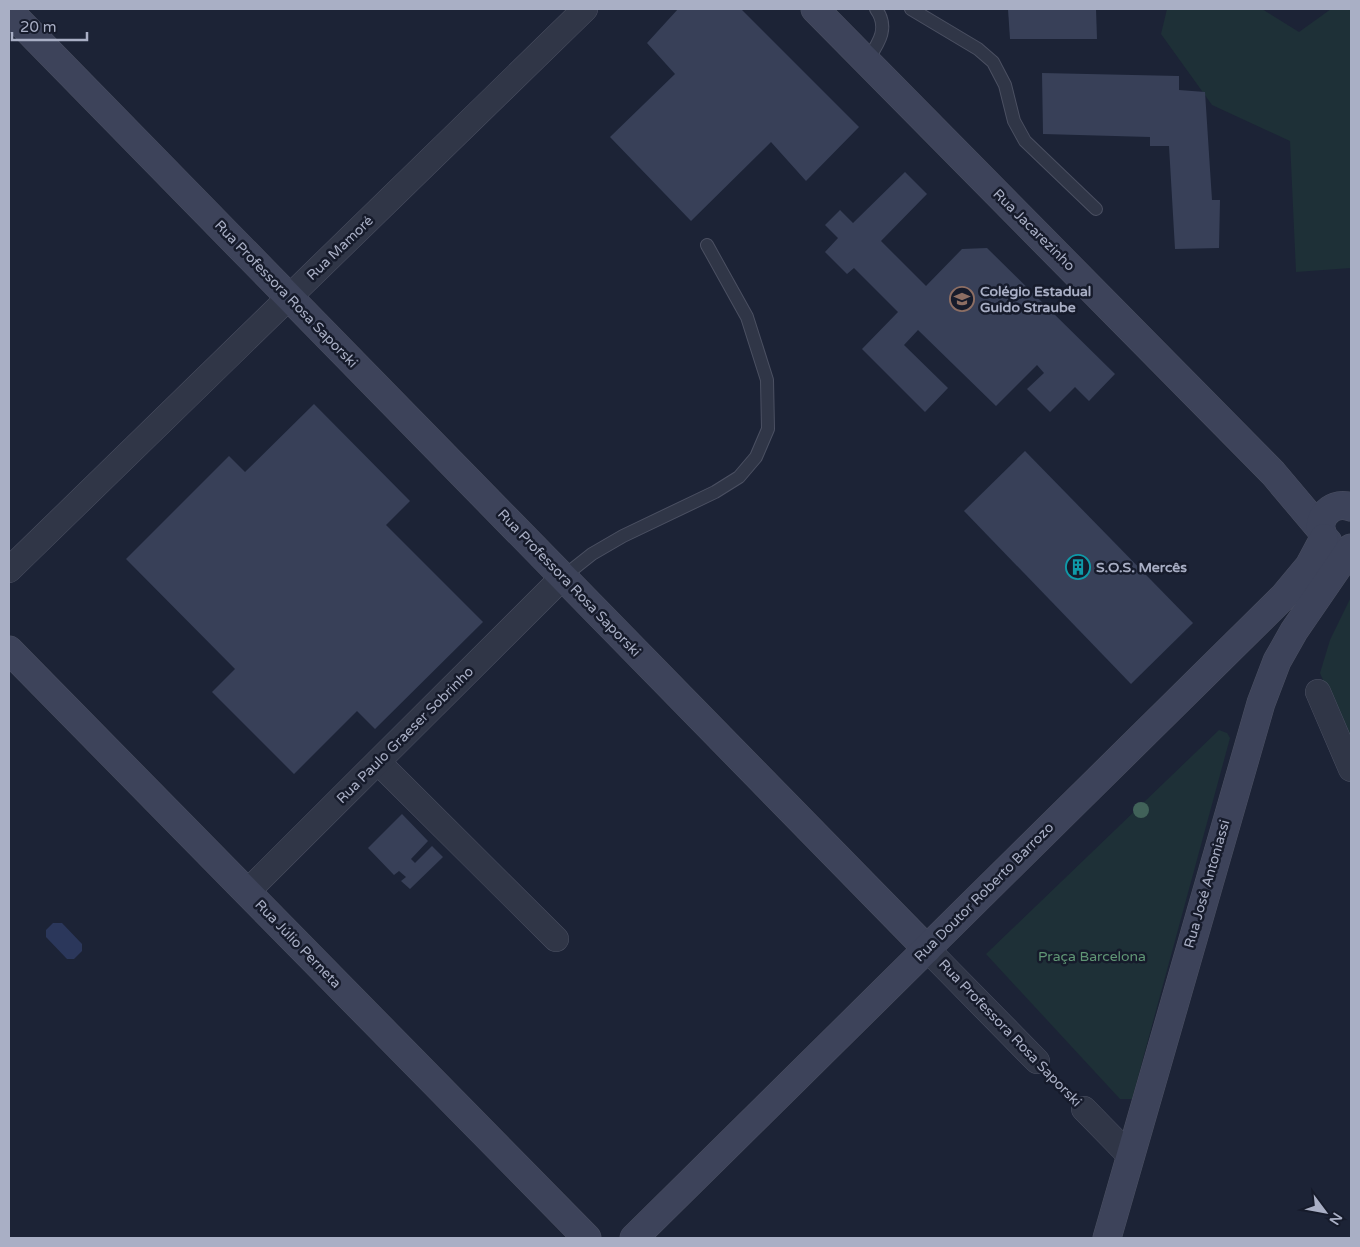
<svg xmlns="http://www.w3.org/2000/svg" width="1360" height="1247" viewBox="0 0 1360 1247" font-family="'Varela Round',sans-serif">
<style>
.green{fill:#1e3037}
.water{fill:#2b375b}
.building{fill:#384058}
.lines{fill:none;stroke-linecap:round;stroke-linejoin:round}
.lane-casing{stroke:#4b5062;stroke-width:14}
.street-casing{stroke:#4b5062;stroke-width:26}
.secondary-casing{stroke:#4b5062;stroke-width:29}
.path{stroke:#394c52;stroke-width:3;stroke-dasharray:4 4;stroke-linecap:butt}
.lane{stroke:#303647;stroke-width:12}
.street{stroke:#303647;stroke-width:25}
.secondary{stroke:#3d435a;stroke-width:28}
.tree{fill:#416259}
.labels{text-anchor:middle;dominant-baseline:central;stroke-width:5;stroke-linejoin:round;paint-order:stroke}
.street-label{font-size:14px;fill:#a9afc5;stroke:#161b2b}
.poi-label{font-size:14px;font-weight:bold;fill:#a9afc5;stroke:#161b2b;text-anchor:start}
.park-label{font-size:14px;fill:#609675;stroke:#161b2b}
</style>
<rect width="100%" height="100%" fill="#1c2336"/>
<g class="green">
<path d="M1167,9H1262L1299,32L1331,9H1351V268L1296,272L1290,141L1212,105L1161,34Z"/>
<path d="M1351,597V746L1320,673L1330,640Z"/>
<path d="M1219,730L1227,733L1230,738L1132,1099H1120L986,954Z"/>
</g>
<path class="water" d="M53,923H62L82,944V951L74,959H67L46,937V930Z"/>
<g class="building">
<path d="M678,9H741L859,127L806,181L771,142L691,221L610,137L675,74L647,43Z"/>
<path d="M1008,9H1096L1097,39H1010Z"/>
<path d="M1042,73L1179,76V90L1205,92L1212,200H1220L1219,248L1175,249L1169,146H1150V137L1043,134Z"/>
<path d="M905,172L927,194L881,241L926,286L962,249L987,248L1115,374L1089,401L1075,387L1050,412L1027,389L1044,373L1037,365L996,406L918,330L904,345L948,388L925,412L862,349L898,312L854,268L847,274L825,252L838,238L825,225L840,210L853,223Z"/>
<path d="M314,404L410,501L386,525L483,622L375,729L357,711L294,774L212,692L235,669L126,559L229,456L245,472Z"/>
<path d="M1025,451L1193,623L1131,684L964,511Z"/>
<path d="M402,814L428,841L411,859L415,863L432,846L443,857L410,889L401,881L406,877L399,871L394,875L368,848Z"/>
</g>
<g class="lines">
<defs>
<g id="lane">
<path d="M911,9L978,49L993,62L1005,85L1014,121L1025,141L1096,209"/>
<path d="M867,61C878,44 890,28 876,9"/>
<path d="M563,577L592,554L623,536L715,492L739,477L756,457L768,429L767,380L747,317L707,245"/>
</g>
<g id="street">
<path d="M9,570L585,9"/>
<path d="M1318,692L1351,769"/>
<path d="M378,762L556,939"/>
<path d="M247,892L563,577"/>
<path d="M927,949L1037,1061"/>
<path d="M1084,1109L1130,1156"/>
</g>
<g id="secondary">
<path d="M815,9L1273,473L1321,530"/>
<path d="M9,11L927,949"/>
<path d="M1328,542C1310,525 1329,499 1351,507"/>
<path d="M9,650L587,1238"/>
<path d="M634,1238L1284,596L1309,566L1324,538"/>
<path d="M1107,1238L1261,703L1277,661L1294,631L1351,548"/>
</g>
</defs>
<use href="#lane" class="lane-casing"/>
<use href="#street" class="street-casing"/>
<use href="#secondary" class="secondary-casing"/>
<path class="path" d="M1054,1078L1067,1091"/>
<use href="#lane" class="lane"/>
<use href="#street" class="street"/>
<use href="#secondary" class="secondary"/>
</g>
<circle class="tree" cx="1141" cy="810" r="8"/>
<defs>
<symbol id="university-ring" viewBox="-11 -11 22 22"><circle r="9.5" fill="#161b2b" stroke="#8d6e63" stroke-width="1.5"/><path d="M0-5L7-2L0 1L-7-2ZM-4 1L0 2.5L4 1V4Q0 6-4 4Z" fill="#8d6e63"/></symbol>
<symbol id="building-ring" viewBox="-11 -11 22 22"><circle r="9.5" fill="#161b2b" stroke="#0f9aa8" stroke-width="1.5"/><path d="M-4-6H4V6H1V3H-1V6H-4ZM-2.5-4.3h1.7v1.8h-1.7ZM.8-4.3h1.7v1.8H.8ZM-2.5-1h1.7V.8h-1.7ZM.8-1h1.7V.8H.8Z" fill="#0f9aa8"/></symbol>
</defs>
<g fill-rule="evenodd">
<use href="#university-ring" x="948" y="285" width="28" height="28"/>
<use href="#building-ring" x="1064" y="553" width="28" height="28"/>
</g>
<g class="labels">
<g class="street-label">
<text transform="translate(1034 230) rotate(45)">Rua Jacarezinho</text>
<text transform="translate(340 248) rotate(-44)">Rua Mamoré</text>
<text transform="translate(286 294) rotate(46)">Rua Professora Rosa Saporski</text>
<text transform="translate(569 583) rotate(46)">Rua Professora Rosa Saporski</text>
<text transform="translate(405 735) rotate(-45)">Rua Paulo Graeser Sobrinho</text>
<text transform="translate(1207 884) rotate(-74)">Rua José Antoniassi</text>
<text transform="translate(984 892) rotate(-45)">Rua Doutor Roberto Barrozo</text>
<text transform="translate(298 944) rotate(46)">Rua Júlio Perneta</text>
<text transform="translate(1010 1033) rotate(46)">Rua Professora Rosa Saporski</text>
</g>
<g class="poi-label">
<text x="980" y="291">Colégio Estadual<tspan x="980" dy="16">Guido Straube</tspan></text>
<text x="1096" y="567">S.O.S. Mercês</text>
</g>
<g class="park-label">
<text x="1092" y="956">Praça Barcelona</text>
</g>
</g>
<rect width="1360" height="1247" fill="none" stroke="#a9afc5" stroke-width="20"/>
<g transform="translate(1325 1212) rotate(122)" stroke="#161b2b" stroke-width="4" paint-order="stroke">
<path d="M0-4L9 19L0 12L-9 19Z" fill="#a9afc5"/>
<text y="-8" font-size="14" font-weight="bold" text-anchor="middle" fill="#a9afc5">N</text>
</g>
<path d="M12 32v8h75v-8" fill="none" stroke="#a9afc5" stroke-width="2.5"/>
<text x="20" y="32" font-size="15" fill="#a9afc5" stroke="#161b2b" stroke-width="4" paint-order="stroke">20 m</text>
</svg>
